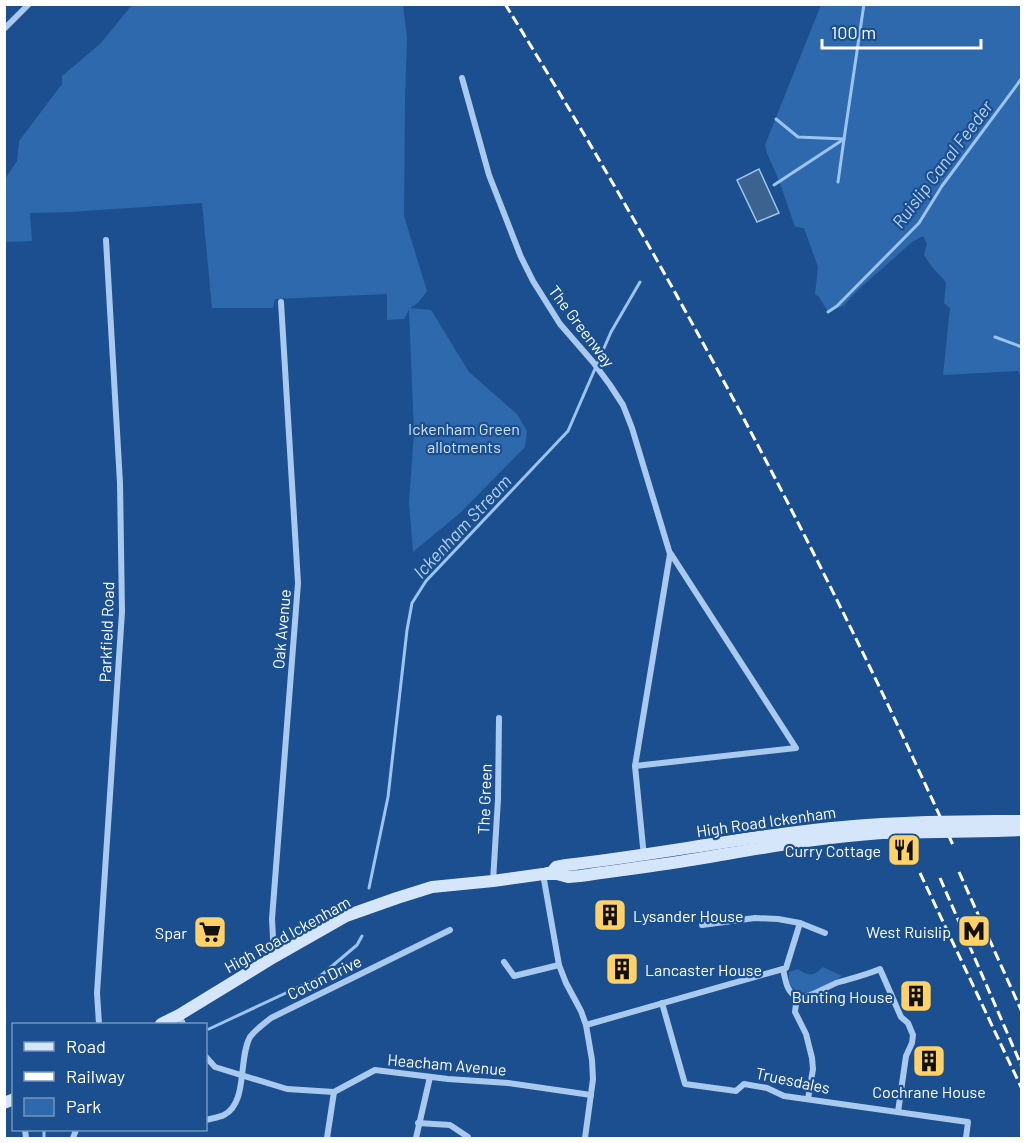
<svg xmlns="http://www.w3.org/2000/svg" width="1026" height="1143" viewBox="0 0 1026 1143" font-family="Barlow,sans-serif">
<style>
.green{fill:#2e69ad}
.water{fill:#3c6290;stroke:#9cc4f0;stroke-width:1.5}
.lines{fill:none;stroke-linecap:round;stroke-linejoin:round}
.stream{stroke:#9cc4f0;stroke-width:3}
.minor{stroke:#a9c9ee;stroke-width:6}
.secondary{stroke:#d6e6fa;stroke-width:12}
.rail{stroke:#fff;stroke-width:3;stroke-dasharray:10 4.5;stroke-linecap:butt}
.secondary-bridge{stroke:#d6e6fa;stroke-width:12}
.labels{text-anchor:middle;dominant-baseline:central;stroke-width:4.5;stroke-linejoin:round;paint-order:stroke}
.street-label{font-size:16px;fill:#fff;stroke:#1b4f8f}
.park-label{font-size:16px;fill:#cfe3fa;stroke:#1b4f8f}
.poi-label{font-size:16px;fill:#fff;stroke:#1b4f8f;text-anchor:end}
.water-label{font-size:18px;font-style:italic;fill:#b5d3f5;stroke:#1b4f8f}
</style>
<rect width="100%" height="100%" fill="#1b4f8f"/>
<g class="green">
<path d="M132,5H403L407,38L405,99L404,216L427,291L418,303L410,308L431,310L469,372L517,414L527,431L525,447L460,513L413,552L409,502L414,433L409,310L404,319L387,320V294L275,299L273,308H212L202,203L70,212L30,213L32,241L5,242V179L17,161L19,141L62,84V76L100,44Z"/>
<path d="M821,5H1021V377L1018,371L943,375L950,308L944,303L946,282L932,267L924,255L927,244L923,236L912,242L858,290L843,306L828,312L819,297L815,294L818,267L804,228L795,227L780,183L767,153L765,145Z"/>
<path d="M823,967L842,976C830,983 804,1002 792,987C788,982 789,978 789,972L798,969C809,977 814,976 823,967Z"/>
</g>
<path class="water" d="M759,169L779,213L757,222L737,180Z"/>
<g class="lines">
<g class="stream">
<path d="M776,119L798,137L844,139L838,182"/>
<path d="M774,185L844,139L864,4"/>
<path d="M828,312L837,306L919,223L942,186L1022,78"/>
<path d="M995,337L1022,347"/>
<path d="M369,888L388,797L407,630L412,603L426,581L568,431L611,332L640,282"/>
<path d="M209,1029L318,978L357,945L362,936"/>
<path d="M44,1130V1138"/>
</g>
<g class="minor">
<path d="M4,29L29,4"/>
<path d="M462,78L489,175L521,257L533,281L560,324L593,362L610,385L623,405L632,428L670,554L635,766L644,857"/>
<path d="M635,766L796,748L671,554"/>
<path d="M543,874L559,965L566,983L581,1011L586,1025L592,1060L593,1079L585,1138"/>
<path d="M493,881L498,799L499,718"/>
<path d="M702,925L755,918L778,919L800,923"/>
<path d="M274,957L272,919L298,583L281,302"/>
<path d="M504,962L514,976L559,965"/>
<path d="M783,969C785,977 786,990 794,995C808,1001 826,986 839,982C853,978 866,975 880,969L901,1017L908,1023L913,1035L912,1043L906,1056L898,1112"/>
<path d="M783,969L786,968L800,923L825,933"/>
<path d="M797,996L795,1012L806,1034L812,1058L813,1069L808,1099"/>
<path d="M662,1003L685,1084L736,1091L744,1084L767,1088L784,1096L968,1122L966,1138"/>
<path d="M179,1015L183,1024"/>
<path d="M99,1024L97,993L122,612L120,483L106,240"/>
<path d="M586,1025L783,969"/>
<path d="M206,1057L215,1067L287,1089L334,1092L375,1070L448,1079L508,1083L591,1095"/>
<path d="M206,1120C212,1118 218,1118 224,1115C248,1103 238,1059 250,1037C255,1030 265,1023 271,1018L450,930"/>
<path d="M418,1123L450,1125L468,1137V1138"/>
<path d="M25,1130L26,1138"/>
<path d="M73,1138L76,1130"/>
<path d="M327,1138L334,1092"/>
<path d="M416,1138L430,1077"/>
</g>
<g class="secondary">
<path d="M996,821H1022"/>
<path d="M996,831L1022,830"/>
<path d="M547,873H551L556,867L566,865C671,853 776,830 882,824"/>
<path d="M161,1024L179,1015L274,957L346,916L397,898L432,887L493,881L543,874H557L568,877L580,876C621,870 662,865 703,858C763,848 822,837 882,833"/>
<path d="M4,1103L14,1099"/>
</g>
<g class="rail">
<path d="M505,4C673,274 822,555 953,845"/>
<path d="M959,872L1022,1012"/>
<path d="M920,873L1022,1089"/>
<path d="M940,878L1022,1067"/>
</g>
<g class="secondary-bridge">
<path d="M882,824L927,822L996,821"/>
<path d="M882,833L996,831"/>
</g>
</g>
<defs>
<symbol id="restaurant-square" viewBox="-11 -11 22 22"><rect x="-9" y="-9" width="18" height="18" rx="4" fill="#ffd166" stroke="#1b4f8f"/><path d="M-5-6h1v4h1v-4h1v4h1v-4h1v5L-1.5 .5V6h-2V.5L-5-1ZM5-6V6H3V1.5H1.5Q1.5-4 5-6Z" fill="#111"/></symbol>
<symbol id="building-square" viewBox="-11 -11 22 22"><rect x="-9" y="-9" width="18" height="18" rx="4" fill="#ffd166" stroke="#1b4f8f"/><path d="M-4-6H4V6H1V3H-1V6H-4ZM-2.5-4.3h1.7v1.8h-1.7ZM.8-4.3h1.7v1.8H.8ZM-2.5-1h1.7V.8h-1.7ZM.8-1h1.7V.8H.8Z" fill="#111"/></symbol>
<symbol id="metro-square" viewBox="-11 -11 22 22"><rect x="-9" y="-9" width="18" height="18" rx="4" fill="#ffd166" stroke="#1b4f8f"/><path d="M-5.5 5V-5H-3L0 0L3-5H5.5V5H3V-.5L0 4L-3-.5V5Z" fill="#111"/></symbol>
<symbol id="supermarket-square" viewBox="-11 -11 22 22"><rect x="-9" y="-9" width="18" height="18" rx="4" fill="#ffd166" stroke="#1b4f8f"/><path d="M-6-5.5h2.5l.6 2H6L4.5 2H-2.5L-4.4-4H-6ZM-1.5 3.2a1.3 1.3 0 1 0 .1 0ZM3 3.2a1.3 1.3 0 1 0 .1 0Z" fill="#111"/></symbol>
</defs>
<g fill-rule="evenodd">
<use href="#restaurant-square" x="885" y="831" width="38" height="38"/>
<use href="#building-square" x="591" y="896" width="38" height="38"/>
<use href="#metro-square" x="955" y="912" width="38" height="38"/>
<use href="#supermarket-square" x="191" y="913" width="38" height="38"/>
<use href="#building-square" x="603" y="950" width="38" height="38"/>
<use href="#building-square" x="897" y="977" width="38" height="38"/>
<use href="#building-square" x="910" y="1042" width="38" height="38"/>
</g>
<g class="labels">
<g class="street-label">
<text transform="translate(582 326) rotate(53)">The Greenway</text>
<text transform="translate(281 629) rotate(-85)">Oak Avenue</text>
<text transform="translate(106 632) rotate(-88)">Parkfield Road</text>
<text transform="translate(484 799) rotate(-88)">The Green</text>
<text transform="translate(766 821) rotate(-8)">High Road Ickenham</text>
<text transform="translate(287 934) rotate(-29)">High Road Ickenham</text>
<text transform="translate(324 977) rotate(-26)">Coton Drive</text>
<text transform="translate(447 1064) rotate(5)">Heacham Avenue</text>
<text transform="translate(793 1080) rotate(12)">Truesdales</text>
</g>
<g class="park-label">
<text x="464" y="428">Ickenham Green<tspan x="464" dy="18">allotments</tspan></text>
</g>
<g class="poi-label">
<text x="881" y="850">Curry Cottage</text>
<text x="633" y="915" text-anchor="start">Lysander House</text>
<text x="951" y="931">West Ruislip</text>
<text x="187" y="932">Spar</text>
<text x="645" y="969" text-anchor="start">Lancaster House</text>
<text x="893" y="996">Bunting House</text>
<text x="929" y="1091" text-anchor="middle">Cochrane House</text>
</g>
<g class="water-label">
<text transform="translate(942 164) rotate(-53)">Ruislip Canal Feeder</text>
<text transform="translate(462 526) rotate(-47)">Ickenham Stream</text>
</g>
</g>
<rect width="1026" height="1143" fill="none" stroke="#ffffff" stroke-width="12"/>
<rect x="12" y="1023" width="195" height="108" fill="#1b4f8f" stroke="#7695bc" stroke-width="1.5"/>
<rect x="24" y="1042" width="30" height="9" fill="#d6e6fa" stroke="#7695bc" stroke-width="1.5"/>
<text x="66" y="1053" font-size="18" fill="#ffffff">Road</text>
<rect x="24" y="1072" width="30" height="9" fill="#ffffff" stroke="#7695bc" stroke-width="1.5"/>
<text x="66" y="1083" font-size="18" fill="#ffffff">Railway</text>
<rect x="24" y="1098" width="30" height="18" fill="#2e69ad" stroke="#7695bc" stroke-width="1.5"/>
<text x="66" y="1113" font-size="18" fill="#ffffff">Park</text>
<path d="M822 39v9h159v-9" fill="none" stroke="#ffffff" stroke-width="3"/>
<text x="831" y="39" font-size="18" fill="#ffffff" stroke="#1b4f8f" stroke-width="4.5" paint-order="stroke">100 m</text>
</svg>
